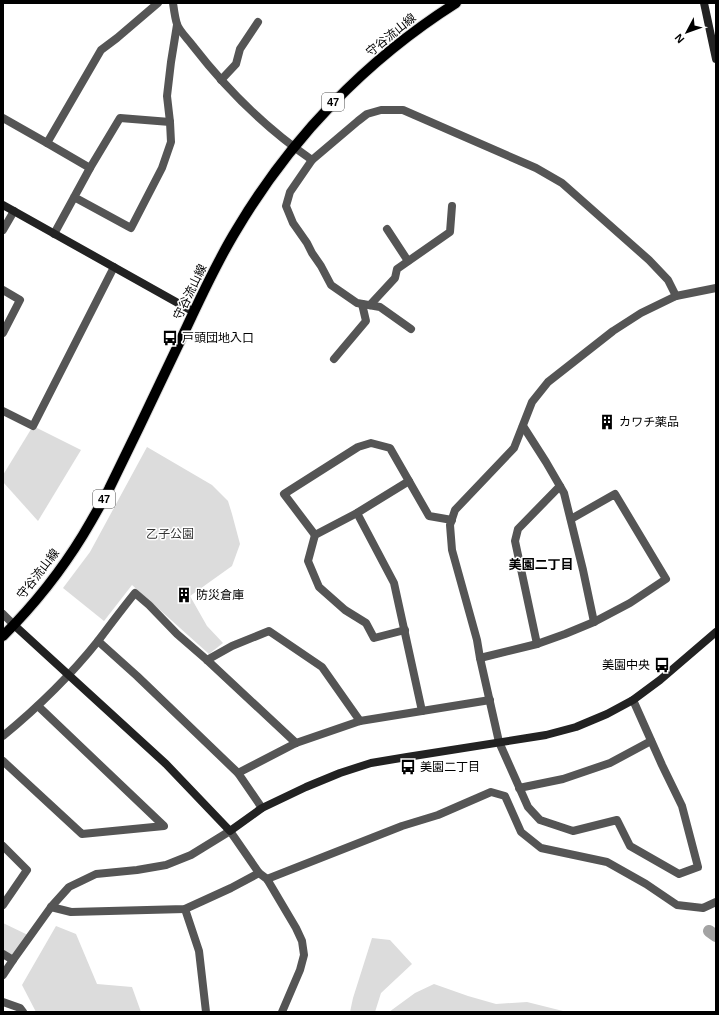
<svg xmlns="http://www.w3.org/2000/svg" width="719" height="1015" viewBox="0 0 719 1015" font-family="Helvetica,'Noto Sans JP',sans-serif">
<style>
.green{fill:#dcdcdc}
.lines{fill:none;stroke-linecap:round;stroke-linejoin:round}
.canal{stroke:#a3a3a3;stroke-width:12}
.primary-casing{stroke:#dbdbdb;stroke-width:12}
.street{stroke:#555;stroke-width:8}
.secondary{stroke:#222;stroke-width:8}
.primary{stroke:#000;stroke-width:10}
.labels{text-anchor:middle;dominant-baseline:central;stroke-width:3;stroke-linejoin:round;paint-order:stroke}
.shield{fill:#fff;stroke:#4c4c4c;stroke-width:1}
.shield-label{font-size:11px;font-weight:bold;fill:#000}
.street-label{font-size:12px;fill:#000;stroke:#fff}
.poi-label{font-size:12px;fill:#000;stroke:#fff;text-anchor:start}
.park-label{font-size:12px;fill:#333;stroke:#fff}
.neighbourhood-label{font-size:13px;font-weight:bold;fill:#000;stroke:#fff}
</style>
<rect width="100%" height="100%" fill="#fff"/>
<g class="green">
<path d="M33,426L81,450L38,521L3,482V475Z"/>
<path d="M147,447L212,485L228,501L232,514L240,544L232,566L190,596L207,626L223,643L209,654L132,585L104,621L63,588L90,552Z"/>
<path d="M3,923L30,936L13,960L3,954Z"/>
<path d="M56,926L76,934L97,984L132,987L141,1012H36L22,985Z"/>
<path d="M372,938L390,940L412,964L381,993L375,1012H350L353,998Z"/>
<path d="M434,984L468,996L496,1004L527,1002L567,1012H389L415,993Z"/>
</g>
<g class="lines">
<path class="canal" d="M709,931L716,936"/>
<defs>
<path id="primary" d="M3,636C33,606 61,571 83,535C92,520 101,504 109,489C134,438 159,386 183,335C200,299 216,263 237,229C291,138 366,60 456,3"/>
</defs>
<use href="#primary" class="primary-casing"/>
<g class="street">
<path d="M173,3C174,10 175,18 177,24C179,31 189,40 193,46C227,90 267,129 312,160L358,121L367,114L381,110H403L536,168L562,183L649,260L668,280L676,296"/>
<path d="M221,80L236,64L240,49L258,22"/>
<path d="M3,118L47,143L101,50L117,38L158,3"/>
<path d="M170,122L167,96L171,62L177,25"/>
<path d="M47,143L90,168"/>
<path d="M312,160L290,192L286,206L293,223L307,243L312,253L321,266L331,285L357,303L380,307L411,329"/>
<path d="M387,229L408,261"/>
<path d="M3,230L14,211"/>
<path d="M54,234L90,168L120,118L170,122L171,142L162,168L131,228L74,197"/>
<path d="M3,290L20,300L3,333"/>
<path d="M370,305L395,278L397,269L450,232L452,206"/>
<path d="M334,359L366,321L362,304"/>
<path d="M3,411L33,426L114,267"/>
<path d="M523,426L546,462L564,493L583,570L594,622"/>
<path d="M357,513L394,583L422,711"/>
<path d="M315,535L284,494L358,447L371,443L390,448L429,516L452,520"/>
<path d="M3,614L14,625"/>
<path d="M405,630L374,638L366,623L345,610L319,587L308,561L315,535L357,513L409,481"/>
<path d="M98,641L137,676L238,773L262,808"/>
<path d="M537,644L515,541L518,529L560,486"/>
<path d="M480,658L537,644L565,634L594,622L630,603L666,579L615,494L571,519"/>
<path d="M207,660L232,646L269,631L322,667L360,721"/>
<path d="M633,700L662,765L682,806L698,867L679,874L630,846L617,820L573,831L540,820L528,807L499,742L480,658L477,640L452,550L450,525L455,510L514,448L532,402L548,382L613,331L641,313L676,296L716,288"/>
<path d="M3,736C37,708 70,676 98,641C110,625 122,609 135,593L149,605L177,634L207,660L296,743"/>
<path d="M3,761L82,834L164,826L38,706"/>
<path d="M238,773L296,743L360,721L490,700"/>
<path d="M519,788L563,779L610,763L651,741"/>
<path d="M3,846L27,870L3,905"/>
<path d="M267,879L402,826L438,815L491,792L505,796L521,832L541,848L607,862L646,884L677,905L703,908L716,902"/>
<path d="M51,907L71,912L185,909L231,888L259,873"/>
<path d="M185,909L199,951L206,1012"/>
<path d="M3,954L13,960L3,975"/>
<path d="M13,960L51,907L69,887L96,874L137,870L166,865L191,855L230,831L259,873L267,879L296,928L302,941L304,955L300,970L282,1012"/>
<path d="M3,1002L20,1008L23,1012"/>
</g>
<g class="secondary">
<path d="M704,3L716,59"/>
<path d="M3,205L194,312"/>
<path d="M14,625L166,764L230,831L262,808L306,787L340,773L371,763L407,757L546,735L576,727L607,714L633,700L660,680L716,632"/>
</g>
<use href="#primary" class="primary"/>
</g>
<defs>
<symbol id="bus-bare" viewBox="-9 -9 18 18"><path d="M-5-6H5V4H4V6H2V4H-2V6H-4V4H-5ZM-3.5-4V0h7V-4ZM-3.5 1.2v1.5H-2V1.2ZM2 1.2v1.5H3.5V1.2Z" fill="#000" stroke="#fff" stroke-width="2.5" paint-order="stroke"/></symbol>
<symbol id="building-bare" viewBox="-9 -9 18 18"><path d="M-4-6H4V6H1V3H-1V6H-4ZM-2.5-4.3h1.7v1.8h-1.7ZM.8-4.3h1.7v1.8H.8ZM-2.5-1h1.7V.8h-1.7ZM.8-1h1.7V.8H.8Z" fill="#000" stroke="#fff" stroke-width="2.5" paint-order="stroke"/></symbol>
</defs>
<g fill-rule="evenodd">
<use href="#bus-bare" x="159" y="327" width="22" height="22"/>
<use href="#building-bare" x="596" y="411" width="22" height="22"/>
<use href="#building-bare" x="173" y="584" width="22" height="22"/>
<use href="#bus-bare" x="651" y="654" width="22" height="22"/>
<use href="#bus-bare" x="397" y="756" width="22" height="22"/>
</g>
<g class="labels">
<g class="shield">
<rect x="322" y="93" width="22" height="18" rx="3"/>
<rect x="93" y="490" width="22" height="18" rx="3"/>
</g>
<g class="shield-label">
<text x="333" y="102">47</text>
<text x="104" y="499">47</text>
</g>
<g class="street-label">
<text transform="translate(391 35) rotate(-39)">守谷流山線</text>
<text transform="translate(190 292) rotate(-64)">守谷流山線</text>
<text transform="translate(38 574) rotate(-52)">守谷流山線</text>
</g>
<g class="poi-label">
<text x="182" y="338">戸頭団地入口</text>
<text x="619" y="422">カワチ薬品</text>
<text x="196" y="595">防災倉庫</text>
<text x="650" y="665" text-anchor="end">美園中央</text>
<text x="420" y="767">美園二丁目</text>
</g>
<g class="park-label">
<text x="170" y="534">乙子公園</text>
</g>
<g class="neighbourhood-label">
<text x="541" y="564">美園二丁目</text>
</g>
</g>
<rect width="719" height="1015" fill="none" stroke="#000000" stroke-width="8"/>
<g transform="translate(687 32) rotate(229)" stroke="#ffffff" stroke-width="3" paint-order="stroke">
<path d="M0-3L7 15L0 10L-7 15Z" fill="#000000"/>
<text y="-6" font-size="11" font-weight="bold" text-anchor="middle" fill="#000000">N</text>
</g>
</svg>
